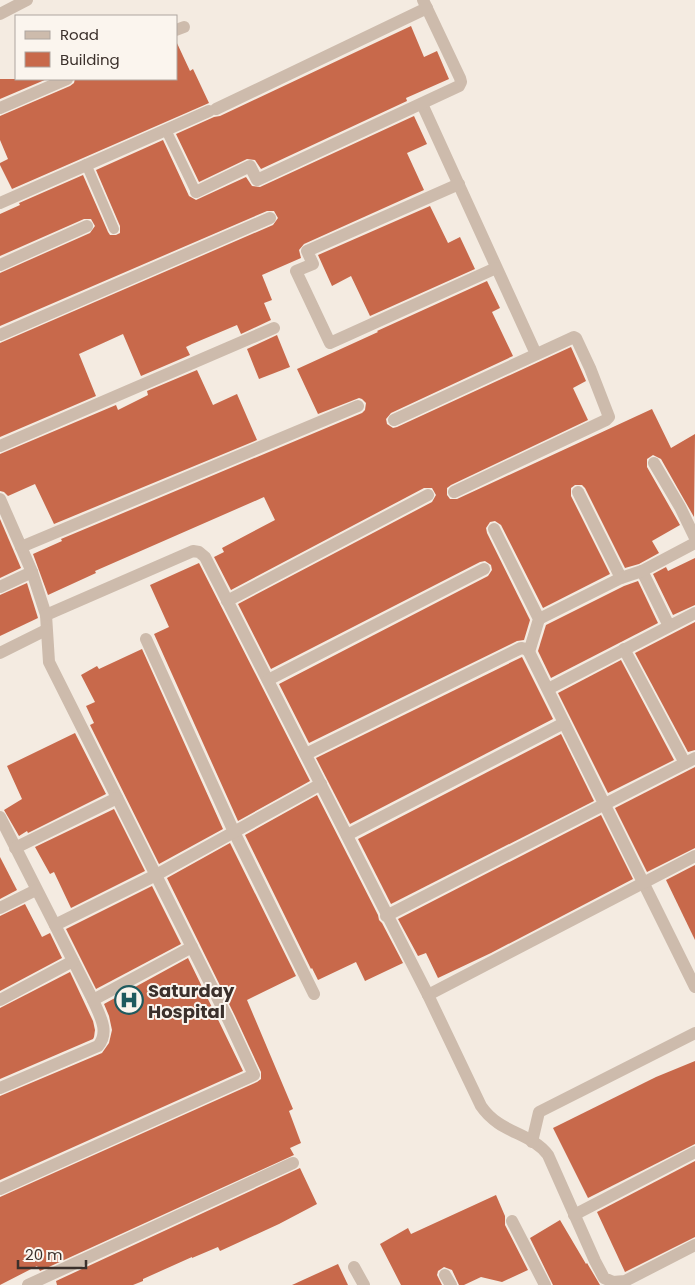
<svg xmlns="http://www.w3.org/2000/svg" width="695" height="1285" viewBox="0 0 695 1285" font-family="Poppins,sans-serif">
<style>
.building{fill:#c8694b}
.lines{fill:none;stroke-linecap:round;stroke-linejoin:round}
.service{stroke:#cdbbac;stroke-width:10}
.minor{stroke:#cdbbac;stroke-width:12}
.tertiary{stroke:#cdbbac;stroke-width:12}
.labels{text-anchor:middle;dominant-baseline:central;stroke-width:4;stroke-linejoin:round;paint-order:stroke}
.poi-label{font-size:18px;font-weight:bold;fill:#3b302b;stroke:#fbf5ee;text-anchor:start}
</style>
<rect width="100%" height="100%" fill="#f4ebe1"/>
<g class="building">
<path d="M411,26L424,57L437,51L449,79L406,98L407,101L261,169L255,160L247,159L199,182L176,134L214,117L220,116Z"/>
<path d="M176,41L190,71L193,69L209,103L12,189L0,165V163L8,159L0,140V116L70,86L74,83L75,79H176Z"/>
<path d="M0,79H47L0,99Z"/>
<path d="M414,116L427,144L407,153L424,190L304,244L299,250L301,258L262,275L272,300L264,303L271,320L241,334L237,325L192,344L186,347L190,355L141,376L123,334L79,354L96,396L0,437V343L273,225L278,218L274,211H267L0,326V273L90,233L95,226L91,219H84L0,256V214L20,205L19,203L83,175L108,232L110,235H116L120,233V226L96,170L163,140L189,196L196,200L246,177L252,186L260,187Z"/>
<path d="M430,206L448,243L460,237L475,269L370,316L351,276L332,286L318,255Z"/>
<path d="M487,281L500,308L492,312L513,356L391,413L386,419L387,424L393,428L397,427L571,347L586,381L573,388L588,420L451,485L447,488V495L450,499H457L652,409L671,448L695,434L694,517L661,459L653,455L647,459V467L680,525L652,541L659,553L639,564L625,568L585,488L582,485H575L571,488V496L610,574L543,608L501,525L495,521L490,522L486,528L487,533L530,620L524,640L517,641L309,743L279,684L488,576L492,570L491,565L485,561L480,562L271,669L238,604L432,502L436,495L432,488H424L231,590L214,557L224,552L222,548L275,520L264,497L95,571L96,573L48,595L33,554L62,541L61,539L362,413L365,410L366,403L362,399L359,398L318,414L297,369L378,332L377,331Z"/>
<path d="M277,335L290,367L259,379L247,349Z"/>
<path d="M197,370L213,405L237,394L257,440L54,524L35,484L8,496L4,492L0,491V454L116,405L118,410L148,395L147,391Z"/>
<path d="M0,519L21,568L0,578Z"/>
<path d="M695,558V605L673,615L653,574L666,567L668,571Z"/>
<path d="M199,563L310,781L238,821L154,634L169,627L150,585Z"/>
<path d="M638,581L658,623L551,678L538,651L546,625L624,586Z"/>
<path d="M27,583L38,618L0,636V595Z"/>
<path d="M695,622V750L688,752L635,653Z"/>
<path d="M142,649L223,829L159,864L90,725L94,723L86,706L95,702L81,675L97,666L99,669Z"/>
<path d="M522,657L553,719L350,824L316,758Z"/>
<path d="M621,660L674,760L608,793L558,693Z"/>
<path d="M75,733L106,794L28,833L27,831L19,836L4,810L22,799L7,766Z"/>
<path d="M561,734L594,801L391,904L358,839Z"/>
<path d="M695,767V848L647,872L615,808Z"/>
<path d="M317,795L378,915L379,920L382,923L403,963L365,981L356,962L318,980L312,968L311,969L245,835Z"/>
<path d="M114,809L145,871L71,908L54,872L50,874L35,847Z"/>
<path d="M601,815L633,879L491,953L438,978L426,953L418,956L398,919Z"/>
<path d="M230,843L296,976L247,1000L293,1109L289,1111L301,1143L290,1148L294,1155L40,1271L37,1266L0,1285V1197L257,1082L261,1079V1072L235,1016L167,878Z"/>
<path d="M0,857L17,890L0,899Z"/>
<path d="M695,865V940L666,880Z"/>
<path d="M152,886L181,944L96,989L66,929Z"/>
<path d="M25,904L42,937L50,933L62,958L0,991V916Z"/>
<path d="M188,958L243,1071L0,1180V1096L102,1053L109,1043L112,1030L109,1016L104,1004Z"/>
<path d="M70,972L93,1021L95,1030L94,1037L93,1039L0,1079V1008Z"/>
<path d="M695,1061V1144L588,1198L553,1128L656,1077Z"/>
<path d="M695,1161V1237L625,1272L597,1212Z"/>
<path d="M300,1168L317,1204L279,1224L220,1251L218,1247L192,1258V1257L143,1279V1281L133,1285H57L56,1281Z"/>
<path d="M496,1195L505,1216V1225L528,1270L502,1282L481,1277L464,1285H459L452,1270L444,1267L438,1271L437,1275L442,1285H401L380,1244L408,1228L411,1234Z"/>
<path d="M560,1220L586,1264L587,1263L600,1285H553L530,1238Z"/>
<path d="M338,1264L348,1285H292Z"/>
</g>
<g class="lines">
<g class="service">
<path d="M166,130L196,192"/>
<path d="M86,164L114,229"/>
</g>
<g class="minor">
<path d="M176,30L184,27"/>
<path d="M422,104L536,354"/>
<path d="M0,108L67,79"/>
<path d="M216,109L427,8"/>
<path d="M459,184L307,251L313,264L296,271L330,343L496,268"/>
<path d="M196,192L250,166L257,180L459,86L461,82L460,78L423,0"/>
<path d="M0,203L209,111"/>
<path d="M0,265L87,226"/>
<path d="M0,335L270,218"/>
<path d="M394,420L574,337L576,338L590,368L609,417L606,420L454,492"/>
<path d="M0,446L274,328"/>
<path d="M654,463L680,507L695,538"/>
<path d="M578,492L621,578"/>
<path d="M0,499L32,572L46,615L49,662L228,1019L254,1075L0,1189"/>
<path d="M494,529L539,619L529,652"/>
<path d="M21,547L358,406"/>
<path d="M642,571L669,626"/>
<path d="M0,587L32,572"/>
<path d="M227,601L428,495"/>
<path d="M46,615L193,551L199,552L205,557L428,995L481,1106C500,1134 531,1132 548,1155L595,1261L604,1278L613,1282L625,1281L695,1245"/>
<path d="M539,619L621,578L642,571L695,543"/>
<path d="M146,639L234,832L314,994"/>
<path d="M624,649L685,763"/>
<path d="M0,653L46,630"/>
<path d="M268,680L484,569"/>
<path d="M548,689L695,613"/>
<path d="M306,754L521,648L526,649L529,652L695,987"/>
<path d="M0,817L93,1000C100,1016 110,1032 98,1046L0,1088"/>
<path d="M347,835L564,723"/>
<path d="M15,848L117,798"/>
<path d="M0,908L36,890"/>
<path d="M386,916L695,758"/>
<path d="M55,925L156,875L321,784"/>
<path d="M428,995L695,856"/>
<path d="M0,1000L73,961"/>
<path d="M93,1000L192,947"/>
<path d="M532,1142L539,1112L695,1033"/>
<path d="M574,1215L695,1152"/>
<path d="M512,1221L545,1285"/>
<path d="M354,1267L364,1285"/>
<path d="M445,1275L451,1285"/>
<path d="M28,1285L293,1163"/>
</g>
<path class="tertiary" d="M0,14L27,0"/>
</g>
<defs>
<symbol id="hospital-ring" viewBox="-11 -11 22 22"><circle r="9.5" fill="#fbf5ee" stroke="#1f5a5e" stroke-width="1.5"/><path d="M-5-5h3v3.5h4V-5h3V5h-3V1.5h-4V5h-3Z" fill="#1f5a5e"/></symbol>
</defs>
<g fill-rule="evenodd">
<use href="#hospital-ring" x="113" y="984" width="32" height="32"/>
</g>
<g class="labels">
<g class="poi-label">
<text x="148" y="990">Saturday<tspan x="148" dy="21">Hospital</tspan></text>
</g>
</g>
<rect x="15" y="15" width="162" height="65" fill="#fbf5ee" stroke="#aea6a0"/>
<rect x="25" y="31" width="25" height="8" fill="#cdbbac" stroke="#aea6a0"/>
<text x="60" y="40" font-size="15" fill="#3b302b">Road</text>
<rect x="25" y="52" width="25" height="15" fill="#c8694b" stroke="#aea6a0"/>
<text x="60" y="65" font-size="15" fill="#3b302b">Building</text>
<path d="M18 1260v8h68v-8" fill="none" stroke="#3b302b" stroke-width="2.5"/>
<text x="25" y="1260" font-size="15" fill="#3b302b" stroke="#fbf5ee" stroke-width="4" paint-order="stroke">20 m</text>
</svg>
